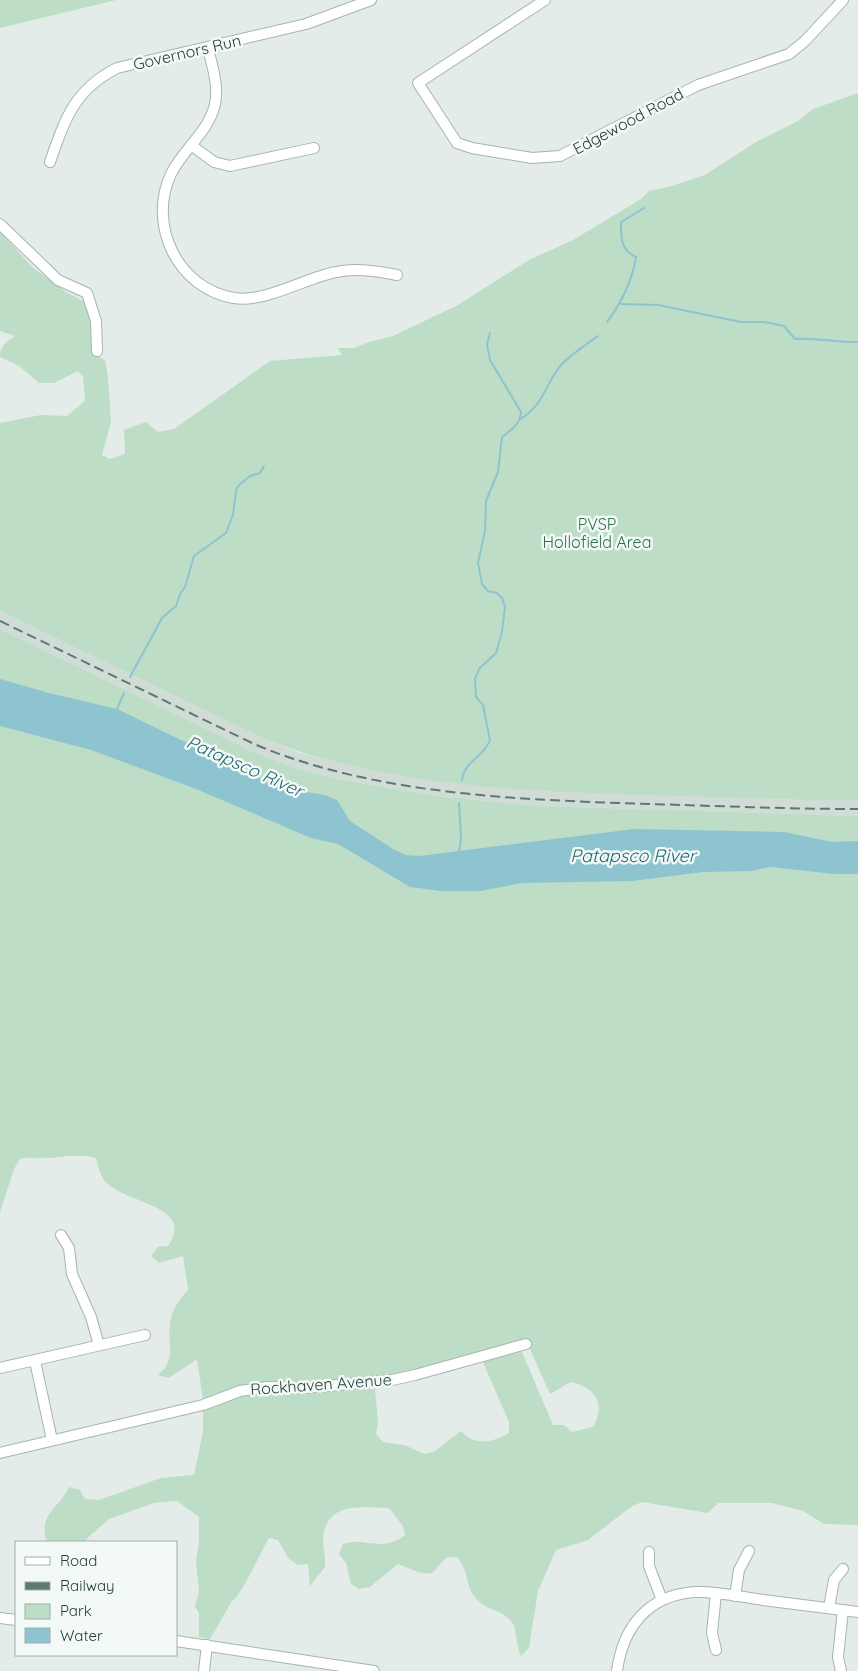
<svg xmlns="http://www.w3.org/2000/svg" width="858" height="1671" viewBox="0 0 858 1671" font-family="Quicksand,sans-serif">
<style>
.built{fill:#d1dcd7}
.green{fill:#bdddc6;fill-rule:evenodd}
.water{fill:#8dc4cf}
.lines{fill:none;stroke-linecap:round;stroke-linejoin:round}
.stream{stroke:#8dc4cf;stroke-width:2}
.minor-casing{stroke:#a6b4af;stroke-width:12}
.minor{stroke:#fff;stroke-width:10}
.rail{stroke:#5e7872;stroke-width:2;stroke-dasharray:10 5;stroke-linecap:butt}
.labels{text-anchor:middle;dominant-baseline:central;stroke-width:5;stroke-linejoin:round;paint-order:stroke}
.street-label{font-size:16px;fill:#233d36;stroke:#f3f9f6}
.park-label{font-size:16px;fill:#2f724a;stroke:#f3f9f6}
.water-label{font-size:18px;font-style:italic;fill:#1f6777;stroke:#f3f9f6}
</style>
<rect width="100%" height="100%" fill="#e3ece8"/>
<path class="built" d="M0,611L256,735L297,752L340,763L438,780L537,790L858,800V816L535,806L436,796L336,779L292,767L249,750L0,629Z"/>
<g class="green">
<path d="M0,0H116L0,28Z"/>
<path d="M858,93V800C789,800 719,797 650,795C523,791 373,786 256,735L0,611V423L41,415L67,416L85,401L83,377L78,371L54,383H39L19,366L0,357C0,346 6,342 15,336L0,331V231L32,267L66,292L88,304L98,356L105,360L108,378L111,422L102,455L110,459L125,454L124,430L146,422L158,432L174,429L270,361L342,355L338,348H354L369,342L393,336L458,305L529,260L573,240L641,199L649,191L672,186L705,175L756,142L798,121L813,109Z"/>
<path d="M0,629L249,750L292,767L336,779L436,796L535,806L858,816V1525L824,1524L803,1511L772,1503H718L708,1513L642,1502L632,1506L588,1540L556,1550L538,1591L529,1648L521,1656C516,1646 517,1629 512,1622C502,1609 483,1610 474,1596C465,1583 469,1571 457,1557L446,1558L431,1574L418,1572L398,1564L370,1587L359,1589L351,1584L346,1563L339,1554L343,1544C365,1537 382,1553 405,1535L403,1526L389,1508C365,1508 331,1501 324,1532C321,1543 326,1556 325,1567L310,1586L308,1564L298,1565L289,1559L278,1540L269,1538C262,1550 240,1598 232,1601L210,1639L199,1637V1613L195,1607L199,1591L196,1562L199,1542V1517L177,1501L154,1503L109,1519L83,1542H47C37,1514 60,1508 69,1487L80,1490L85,1499L99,1500L161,1478L194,1475L203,1432V1400L197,1359L169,1378L158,1375C177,1359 167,1346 170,1324C171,1310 179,1300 188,1290L183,1256L159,1263L151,1256L158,1247L168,1246C197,1204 122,1204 104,1180C100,1174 98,1165 96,1158C78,1153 62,1158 44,1158C35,1159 29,1157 20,1159L14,1169L0,1212ZM526,1340L550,1394L570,1382C595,1386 607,1404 593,1427L572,1432L564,1425H553L522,1352L482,1360L509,1422V1433C493,1443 474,1446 461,1431L435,1451L425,1454L404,1445L383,1442L376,1434L378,1423L375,1388L359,1389V1381L413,1373Z"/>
</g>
<path class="water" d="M0,679L49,693L117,709L272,784L299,791L325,795L337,800L350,821L393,849L406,855L419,856L634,829L784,832L832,842L858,841V874H834L770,867L752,871L703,872L632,881L522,883L481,891H441L410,887L338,844L311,838L196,789L91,750L0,726Z"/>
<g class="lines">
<g class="stream">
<path d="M621,304L658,305L741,322H764L784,326L795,339C816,337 836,343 858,342"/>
<path d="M607,322C622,302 632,282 636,257C620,250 621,237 621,222L644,208"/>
<path d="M521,419C547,401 546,380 563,363C573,353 587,344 598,336"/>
<path d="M130,677L162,618L176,606L180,594L185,587L194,556L226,533L233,515L236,490L240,484L250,476L260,473L264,466"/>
<path d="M117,709L124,693"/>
<path d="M462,780C464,761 484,757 490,740L483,705L476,697L475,679L479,669L496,653L502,632L505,607L502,598L497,593L488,591L482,584L478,563L485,531L486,501L498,472L502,437C512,429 520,425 521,412L490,360L487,344L490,333"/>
<path d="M459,853L461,838L459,803"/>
</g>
<defs>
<g id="minor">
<path d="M545,0L418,83L457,143L472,148L532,158L560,156L698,85L789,54L805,41L843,0"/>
<path d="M208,48C212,66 219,85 215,104C209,132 183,149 171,174C147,225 178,289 234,298C265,303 305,278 336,272C357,268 377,271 397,275"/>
<path d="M191,145L214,162L230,166L314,148"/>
<path d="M50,162C65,119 74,90 117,68L306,24L371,0"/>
<path d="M0,224L58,280L87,293L96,321L97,351"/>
<path d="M61,1235L69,1248L72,1274L91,1317L99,1345"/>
<path d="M35,1361L52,1440"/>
<path d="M0,1368L145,1335"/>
<path d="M0,1453L203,1405L240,1391L267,1387L305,1388L392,1380L415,1375L526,1344"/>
<path d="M649,1552V1566L662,1600"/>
<path d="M716,1593L712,1633L716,1650"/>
<path d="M735,1596L739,1570L749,1551"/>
<path d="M829,1608L834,1580L843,1569"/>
<path d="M0,1618L16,1620"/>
<path d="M176,1641L374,1671"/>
<path d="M204,1671L207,1645"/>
<path d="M617,1671C623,1627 648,1595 695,1592C717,1591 741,1597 763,1600C795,1604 826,1608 858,1612"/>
<path d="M841,1671L838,1657L843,1610"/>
</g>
</defs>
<use href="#minor" class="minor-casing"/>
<use href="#minor" class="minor"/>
<path class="rail" d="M0,621L252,743C372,795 521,800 650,804C719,806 789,809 858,809"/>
</g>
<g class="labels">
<g class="street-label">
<text transform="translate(187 52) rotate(-13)">Governors Run</text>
<text transform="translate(628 121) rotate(-28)">Edgewood Road</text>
<text transform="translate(321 1384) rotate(-4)">Rockhaven Avenue</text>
</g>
<g class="park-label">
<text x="597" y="524">PVSP<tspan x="597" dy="18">Hollofield Area</tspan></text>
</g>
<g class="water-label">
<text transform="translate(245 766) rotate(24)">Patapsco River</text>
<text x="633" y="855">Patapsco River</text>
</g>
</g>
<rect x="15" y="1541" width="162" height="115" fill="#f3f9f6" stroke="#a0aea9"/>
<rect x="25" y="1557" width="25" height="8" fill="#ffffff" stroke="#a0aea9"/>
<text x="60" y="1566" font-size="15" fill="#233d36">Road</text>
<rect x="25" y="1582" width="25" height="8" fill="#5e7872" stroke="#a0aea9"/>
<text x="60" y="1591" font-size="15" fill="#233d36">Railway</text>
<rect x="25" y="1604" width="25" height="15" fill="#bdddc6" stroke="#a0aea9"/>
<text x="60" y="1616" font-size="15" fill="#233d36">Park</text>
<rect x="25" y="1628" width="25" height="15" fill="#8dc4cf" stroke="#a0aea9"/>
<text x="60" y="1641" font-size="15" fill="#233d36">Water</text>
</svg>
